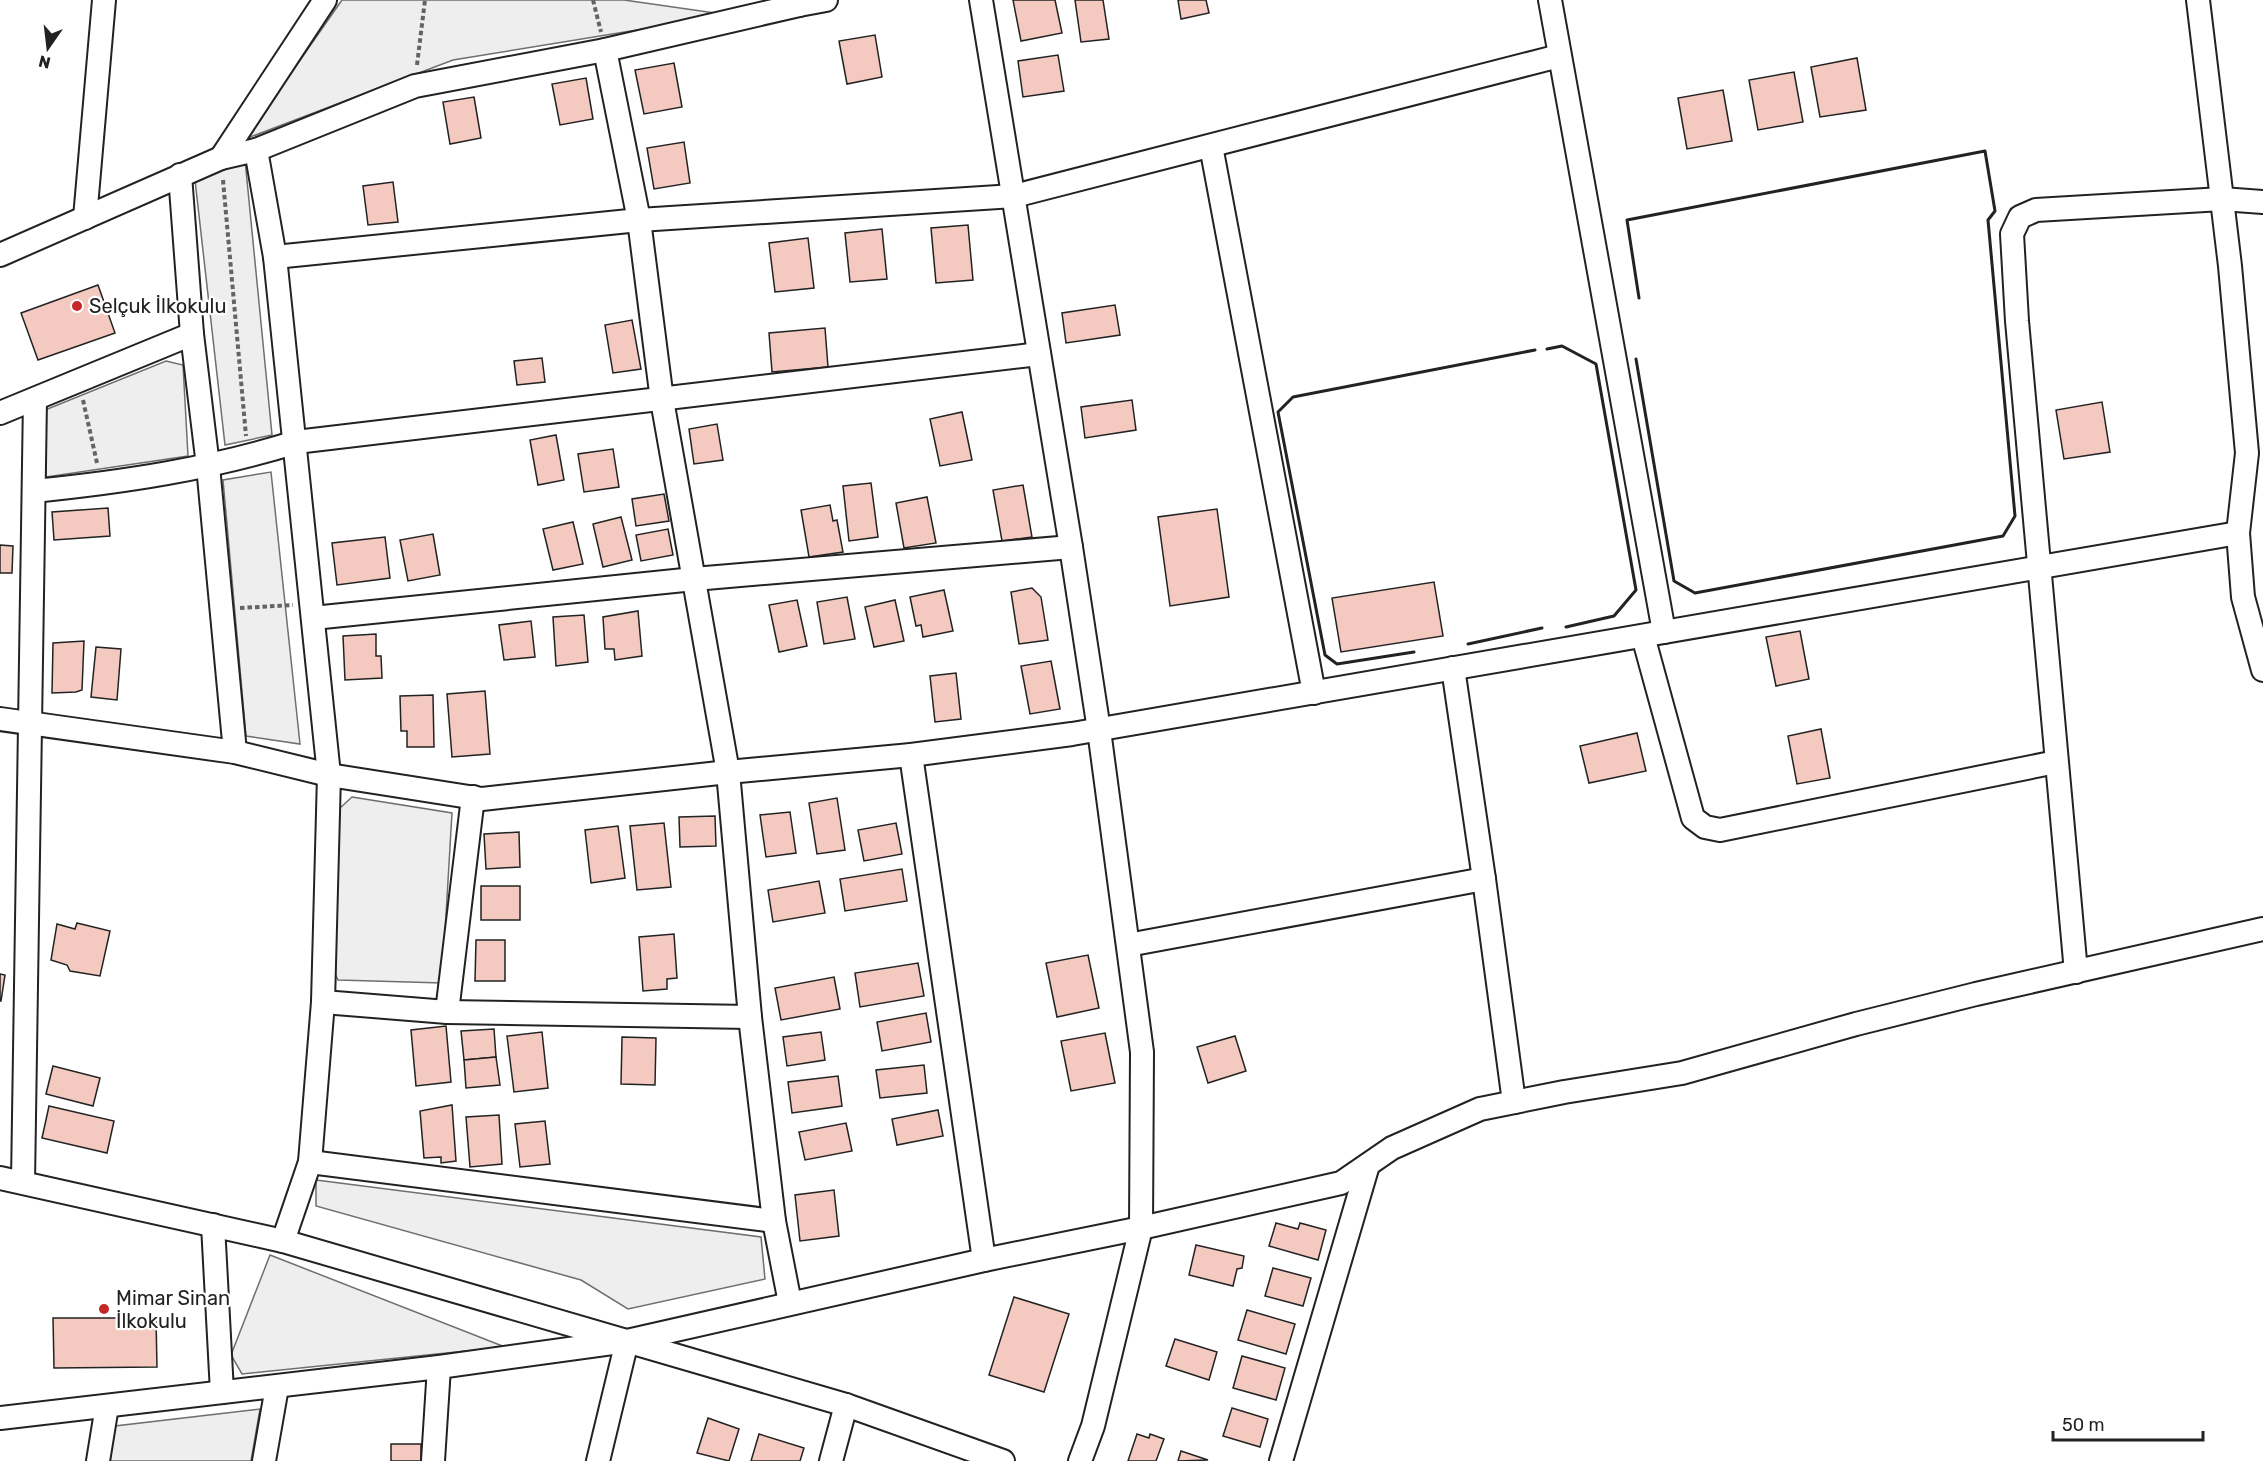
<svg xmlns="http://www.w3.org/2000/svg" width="2263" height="1461" viewBox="0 0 2263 1461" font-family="Rubik,sans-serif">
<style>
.green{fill:#eee;stroke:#6f6f6f;stroke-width:1.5}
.building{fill:#f3c9c0;stroke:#222;stroke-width:1.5}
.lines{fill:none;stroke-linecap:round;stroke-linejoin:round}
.minor-casing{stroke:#222;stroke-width:26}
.path{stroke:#646464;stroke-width:4;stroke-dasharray:4.5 3;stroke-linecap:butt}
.minor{stroke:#fff;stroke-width:22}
.wall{stroke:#222;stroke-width:3}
.poi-dot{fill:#c62828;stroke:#fff;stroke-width:2}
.labels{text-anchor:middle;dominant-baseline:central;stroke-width:4.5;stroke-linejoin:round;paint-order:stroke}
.poi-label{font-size:20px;fill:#222;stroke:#fff;text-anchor:start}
</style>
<rect width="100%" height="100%" fill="#fff"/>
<g class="green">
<path d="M342,0H624L729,15L453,60L245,139Z"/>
<path d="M245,160L272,435L225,445L195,180Z"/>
<path d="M166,361L183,365L188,456L46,477L45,410Z"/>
<path d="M271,472L300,744L246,736L223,480Z"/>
<path d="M352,797L452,813L442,983L338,980L331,965L340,808Z"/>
<path d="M316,1180L761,1237L765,1279L628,1309L581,1280L316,1206Z"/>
<path d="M270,1255L505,1347L242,1374L231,1355Z"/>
<path d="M260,1409L251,1461H110L115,1426Z"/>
</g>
<g class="building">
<path d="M1013,0H1055L1062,33L1021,41Z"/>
<path d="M1075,0H1103L1109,39L1081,42Z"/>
<path d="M1178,0H1206L1209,13L1181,19Z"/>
<path d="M875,35L882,77L847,84L839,41Z"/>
<path d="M1058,55L1064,91L1023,97L1018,61Z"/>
<path d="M1857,58L1866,110L1820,117L1811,67Z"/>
<path d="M674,63L682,107L644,114L635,70Z"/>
<path d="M1794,72L1803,122L1758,130L1749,80Z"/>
<path d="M586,78L593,119L560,125L552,84Z"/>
<path d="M1723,90L1732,141L1687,149L1678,98Z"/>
<path d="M474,97L481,138L450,144L443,102Z"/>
<path d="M684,142L690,183L654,189L647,148Z"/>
<path d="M393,182L398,222L368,225L363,186Z"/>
<path d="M968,225L973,280L936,283L931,228Z"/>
<path d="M882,229L887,279L850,282L845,233Z"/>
<path d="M808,238L814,288L775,292L769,243Z"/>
<path d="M98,285L115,333L38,360L21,313Z"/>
<path d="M1115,305L1120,335L1066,343L1062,313Z"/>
<path d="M632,320L641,369L613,373L605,325Z"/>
<path d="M825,328L828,367L772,372L769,333Z"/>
<path d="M542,358L545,382L517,385L514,361Z"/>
<path d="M1132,400L1136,430L1085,438L1081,407Z"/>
<path d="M2102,402L2110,452L2064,459L2056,410Z"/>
<path d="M962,412L972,460L940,466L930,419Z"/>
<path d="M717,424L723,460L694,464L689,429Z"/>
<path d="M556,435L564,480L538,485L530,440Z"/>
<path d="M613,449L619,487L584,492L578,454Z"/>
<path d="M871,483L878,537L849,541L843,486Z"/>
<path d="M1023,485L1032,537L1002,541L993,490Z"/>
<path d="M664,494L669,521L636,526L632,499Z"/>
<path d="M927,497L936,543L904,548L896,503Z"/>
<path d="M830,505L833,521L837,520L843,552L809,557L801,510Z"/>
<path d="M108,508L110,536L54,540L52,512Z"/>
<path d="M1217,509L1229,597L1170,606L1158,517Z"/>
<path d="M621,517L632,560L603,567L593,524Z"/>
<path d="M573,522L583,564L553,570L543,529Z"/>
<path d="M668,529L673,555L641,561L636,535Z"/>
<path d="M433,534L440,575L408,581L400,540Z"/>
<path d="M385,537L390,578L337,585L332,543Z"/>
<path d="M0,545L13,546L12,573H0Z"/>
<path d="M1434,582L1443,636L1341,652L1332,598Z"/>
<path d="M1032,588L1041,597L1048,640L1019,644L1011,592Z"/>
<path d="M944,590L953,631L923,637L921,625L916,626L910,597Z"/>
<path d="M847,597L855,639L824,644L817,602Z"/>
<path d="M797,600L807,646L779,652L769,605Z"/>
<path d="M895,600L904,641L874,647L865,607Z"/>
<path d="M638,611L642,656L615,660L614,649H605L603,617Z"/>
<path d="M584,615L588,662L556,666L553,617Z"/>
<path d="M531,621L535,657L504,660L499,625Z"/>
<path d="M1800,631L1809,679L1776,686L1766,637Z"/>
<path d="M376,634V656H381L382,678L345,680L343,636Z"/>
<path d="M84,641L82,690L76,692L52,693L53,643Z"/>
<path d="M96,647L121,649L117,700L91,697Z"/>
<path d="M1051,661L1060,709L1030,714L1021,666Z"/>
<path d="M956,673L961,719L935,722L930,676Z"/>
<path d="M485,691L490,754L452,757L447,694Z"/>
<path d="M433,695L434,747H407V731H401L400,696Z"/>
<path d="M1821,729L1830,778L1797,784L1788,736Z"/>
<path d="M1637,733L1646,771L1589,783L1580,746Z"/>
<path d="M837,798L845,850L817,854L809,803Z"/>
<path d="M790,812L796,853L766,857L760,815Z"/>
<path d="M715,816L716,846L680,847L679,817Z"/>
<path d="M664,823L671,887L637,890L630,826Z"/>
<path d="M896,823L902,854L864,861L858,830Z"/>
<path d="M618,826L625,878L591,883L585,830Z"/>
<path d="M519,832L520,867L486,869L484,834Z"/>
<path d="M902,869L907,901L845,911L840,879Z"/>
<path d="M819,881L825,913L773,922L768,890Z"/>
<rect x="481" y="886" width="39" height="34"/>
<path d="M77,923L110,931L100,976L70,971L67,965L51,960L57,924L75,929Z"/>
<path d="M674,934L677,978L667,979V989L643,991L639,937Z"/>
<path d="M476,940H505V981H475Z"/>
<path d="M1088,955L1099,1008L1057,1017L1046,963Z"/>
<path d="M918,963L924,996L860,1007L855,973Z"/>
<path d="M0,974L5,975L1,1001H0Z"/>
<path d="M834,977L840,1009L781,1020L775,988Z"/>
<path d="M926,1013L931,1042L882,1051L877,1022Z"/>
<path d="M446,1026L451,1082L416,1086L411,1030Z"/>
<path d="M494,1029L496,1057L464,1060L461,1031Z"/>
<path d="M542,1032L548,1088L514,1092L507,1036Z"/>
<path d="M821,1032L825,1060L787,1066L783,1037Z"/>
<path d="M1105,1033L1115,1083L1071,1091L1061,1041Z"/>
<path d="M1235,1036L1246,1071L1208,1083L1197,1047Z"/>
<path d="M622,1037L656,1038L655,1085L621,1084Z"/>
<path d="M496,1057L500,1085L466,1088L464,1060Z"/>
<path d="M924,1065L927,1093L880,1098L876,1070Z"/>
<path d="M53,1066L100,1078L93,1106L46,1094Z"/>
<path d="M838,1076L842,1106L792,1113L788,1082Z"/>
<path d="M452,1105L456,1161L441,1163V1157L424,1158L420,1111Z"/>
<path d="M49,1106L114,1121L107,1153L42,1138Z"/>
<path d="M938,1110L943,1136L897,1145L892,1119Z"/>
<path d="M499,1115L502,1164L470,1167L466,1117Z"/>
<path d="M545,1121L550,1164L520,1167L515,1124Z"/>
<path d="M846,1123L852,1151L805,1160L799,1132Z"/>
<path d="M834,1190L839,1236L800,1241L795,1195Z"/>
<path d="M1276,1223L1298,1229L1300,1223L1326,1230L1318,1260L1269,1246Z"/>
<path d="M1196,1245L1244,1256L1242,1268L1237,1269L1233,1286L1189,1275Z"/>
<path d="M1273,1268L1311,1278L1303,1306L1265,1296Z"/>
<path d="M1014,1297L1069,1314L1044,1392L989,1375Z"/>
<path d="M1247,1310L1295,1324L1286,1354L1238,1340Z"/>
<path d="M53,1318H156L157,1367L54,1368Z"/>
<path d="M1175,1339L1217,1352L1209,1380L1166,1366Z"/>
<path d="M1242,1356L1285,1368L1276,1400L1233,1388Z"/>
<path d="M1232,1408L1268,1419L1260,1447L1223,1436Z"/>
<path d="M708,1418L739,1429L729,1461L697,1453Z"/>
<path d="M759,1434L804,1448L800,1461H751Z"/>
<path d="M1137,1434L1149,1438L1150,1434L1164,1439L1156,1461H1128Z"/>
<rect x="391" y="1444" width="30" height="17"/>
<path d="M1181,1451L1208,1460L1178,1461Z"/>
</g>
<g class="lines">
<defs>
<g id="minor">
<path d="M981,0L1071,547L1099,730L1142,1052L1141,1228L1093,1426L1080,1461"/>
<path d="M1550,0L1664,632"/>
<path d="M2198,0L2230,266L2247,453L2238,533L2243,597L2263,670"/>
<path d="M784,2L799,5L826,0"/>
<path d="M605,50L639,220L662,400L728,772L750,1017L774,1221L790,1303"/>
<path d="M1211,146L1314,693"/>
<path d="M256,150L275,257L329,775L323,1002L310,1162L283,1241"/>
<path d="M221,158L325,0"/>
<path d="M180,175L192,334L208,466L235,752"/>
<path d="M85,218L104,0"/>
<path d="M0,255L221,158L256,150L415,86L605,50L799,5"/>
<path d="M275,257L639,220L1014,196L1559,56"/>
<path d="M0,413L192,334"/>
<path d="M34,491C123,482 211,469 296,442L1039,354"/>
<path d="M313,618L694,579L1071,547"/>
<path d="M1643,636L1693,818L1705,827L1720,830L2056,762"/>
<path d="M1453,668L1484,879L1514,1102"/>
<path d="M0,719L235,752L329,775L482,799L728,772L911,755L1072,734L2238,533"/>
<path d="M911,755L984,1260"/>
<path d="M1128,945L1484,879"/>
<path d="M2076,972L2017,321L2012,234L2020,217L2036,210L2222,199L2263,202"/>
<path d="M323,1002L447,1012L750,1017"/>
<path d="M447,1012L473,797"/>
<path d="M310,1162L774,1221"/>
<path d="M0,1178L283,1241L846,1405L1003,1461"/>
<path d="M23,1182L35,399"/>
<path d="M213,1225L222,1392"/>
<path d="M0,1418L439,1367L627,1341L984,1260L1141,1228L1341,1183L1392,1148L1480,1109L1564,1092L1682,1073L1856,1024L1976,994L2263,929"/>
<path d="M98,1461L107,1406"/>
<path d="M264,1461L277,1387"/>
<path d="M433,1461L439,1367"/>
<path d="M598,1461L627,1341"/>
<path d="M831,1461L846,1405"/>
<path d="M1281,1461L1368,1165"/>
</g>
</defs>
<use href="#minor" class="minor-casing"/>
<g class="path">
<path d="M593,0L601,32"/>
<path d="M417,65L425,0"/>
<path d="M223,180L246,436"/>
<path d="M83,400L97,463"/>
<path d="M240,608L293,605"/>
</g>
<use href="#minor" class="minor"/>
<g class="wall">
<path d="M1547,349L1562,346L1596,364L1636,590L1614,616L1566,627"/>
<path d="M1636,359L1674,581L1695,593L2003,536L2015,516L1988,220L1995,211L1985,151L1627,220L1639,298"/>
<path d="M1468,644L1542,628"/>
<path d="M1414,652L1337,664L1325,655L1278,412L1293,397L1535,350"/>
</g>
</g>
<g class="poi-dot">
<circle cx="77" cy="306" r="6"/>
<circle cx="104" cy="1309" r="6"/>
</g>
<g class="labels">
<g class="poi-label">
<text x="89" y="306">Selçuk İlkokulu</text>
<text x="116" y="1298">Mimar Sinan<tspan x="116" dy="23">İlkokulu</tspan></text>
</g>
</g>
<g transform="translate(48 48) rotate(194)" stroke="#ffffff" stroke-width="4.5" paint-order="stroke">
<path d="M0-4.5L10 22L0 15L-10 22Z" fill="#222222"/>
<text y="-9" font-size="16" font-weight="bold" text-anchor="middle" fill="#222222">N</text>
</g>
<path d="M2053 1431v9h150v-9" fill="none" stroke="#222222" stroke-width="3"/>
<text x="2062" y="1431" font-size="18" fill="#222222" stroke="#ffffff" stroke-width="4.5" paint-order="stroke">50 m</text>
</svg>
